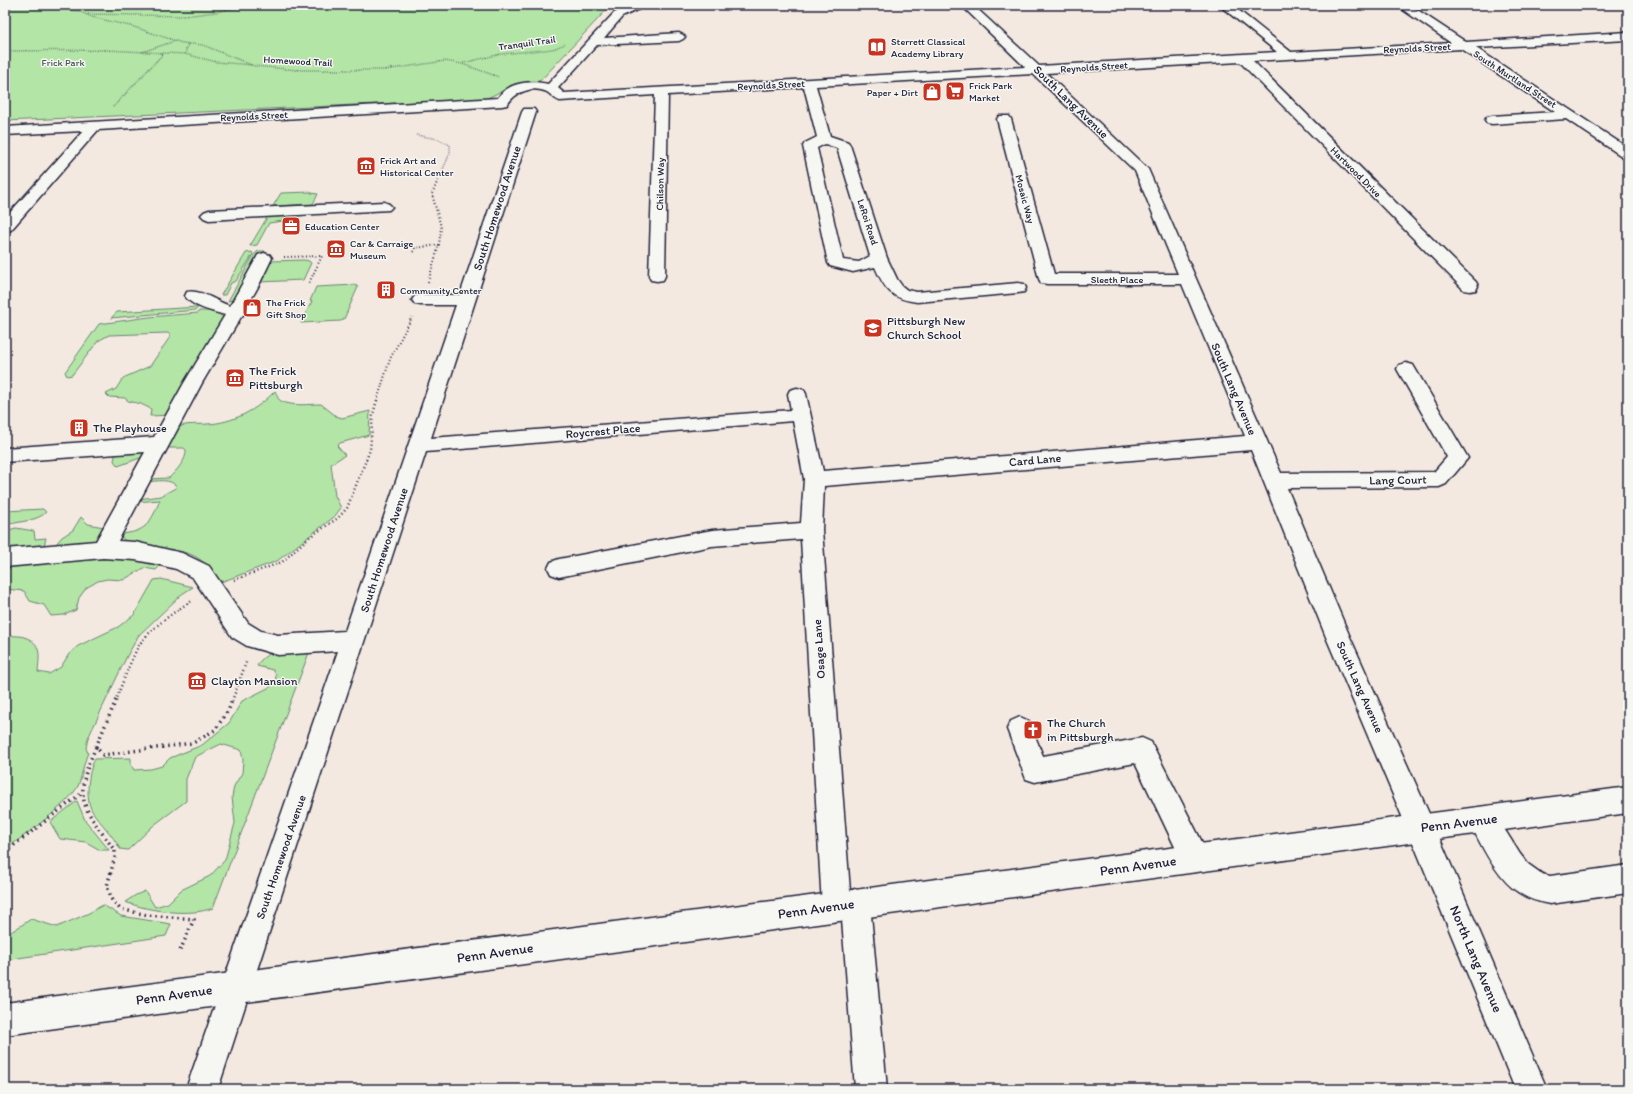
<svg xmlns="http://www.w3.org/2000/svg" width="1633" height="1094" viewBox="0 0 1633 1094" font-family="Itim,sans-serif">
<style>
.green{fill:#b3e5a6;stroke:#6a8470}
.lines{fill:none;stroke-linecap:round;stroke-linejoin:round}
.minor-casing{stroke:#22223b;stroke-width:3}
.highway-casing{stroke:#22223b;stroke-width:3}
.path-far3{stroke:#22223b;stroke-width:1.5;stroke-dasharray:0.5 1.5;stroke-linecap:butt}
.path-far2{stroke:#22223b;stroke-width:2;stroke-dasharray:1 2.5;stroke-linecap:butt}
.path-far1{stroke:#22223b;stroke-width:2.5;stroke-dasharray:1 3;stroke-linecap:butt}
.path{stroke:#22223b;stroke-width:3.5;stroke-dasharray:1.5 4;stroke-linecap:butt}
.minor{fill:#f6f6f2;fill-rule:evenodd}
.highway{fill:#f6f6f2;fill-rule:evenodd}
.labels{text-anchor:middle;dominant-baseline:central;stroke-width:3;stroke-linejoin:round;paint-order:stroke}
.far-poi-label{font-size:10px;fill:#22223b;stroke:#f6f6f2;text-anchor:start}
.far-street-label{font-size:10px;fill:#22223b;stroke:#f6f6f2}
.far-park-label{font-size:10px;fill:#465356;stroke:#f6f6f2}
.street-label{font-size:12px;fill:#22223b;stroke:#f6f6f2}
.poi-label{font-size:12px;fill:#22223b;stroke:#f6f6f2;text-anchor:start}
.near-street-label{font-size:14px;fill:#22223b;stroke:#f6f6f2}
</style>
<rect width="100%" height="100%" fill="#f3e9e1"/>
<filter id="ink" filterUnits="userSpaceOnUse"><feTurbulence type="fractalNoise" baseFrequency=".025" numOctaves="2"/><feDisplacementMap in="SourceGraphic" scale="8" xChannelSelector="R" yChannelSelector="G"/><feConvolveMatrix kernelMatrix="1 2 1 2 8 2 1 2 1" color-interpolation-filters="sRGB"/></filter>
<g filter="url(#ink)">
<g class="green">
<path d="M5,5H611L541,80L511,87L485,99L5,121Z"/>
<path d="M311,192V193L318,194L313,204L273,206L281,193Z"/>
<path d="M268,216H287L283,221L269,223L257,245L250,246Z"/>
<path d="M258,251H265L237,299L228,301L253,256Z"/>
<path d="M252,252L253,254L236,281L231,283L225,295H221L246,253Z"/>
<path d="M304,260L309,261L311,263L303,280L260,282L271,261Z"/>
<path d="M355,285L358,287L344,319L341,321L301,323L312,301H310L316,287Z"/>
<path d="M198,307L196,310L111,318L117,312Z"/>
<path d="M199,311C209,311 219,311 225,320L172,415L150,416L151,409L141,404L128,401L125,398L109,397L106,394L116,389L123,378L150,366L170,337V334L167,333L109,335L98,341L72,375L67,376L65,372L99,324L149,317L198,313Z"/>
<path d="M275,391C277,394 277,399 281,401C293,407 309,404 321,404L336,416L342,418L370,411L369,435L340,443L337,446L345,455L331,464L335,496L341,508L334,517L277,561L221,582C212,568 200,556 183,552C169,548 124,550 120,534C146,532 150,524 160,500L136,502L138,499L161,496L177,487C171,478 157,481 147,482L148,479L169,478C176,471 187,460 186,450L184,448H166C169,442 173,431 179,427C187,423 198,425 207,424C233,423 257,410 275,391Z"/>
<path d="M148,449L147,457L140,458L118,466L114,461L115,456L113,453Z"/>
<path d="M43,509L46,512C39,521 16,522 5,525V511Z"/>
<path d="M81,517L88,524L109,528L97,540L87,544L54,546L62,537L73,530Z"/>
<path d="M16,528L34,531L35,539L46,538L44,546L5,551V531Z"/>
<path d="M59,558H129L161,565L156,570L144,568L123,580L107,579L98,581L86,588L79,598L76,610L64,615L51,616L44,605L30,601L24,591L5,589V563Z"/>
<path d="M161,579L193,587L182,594L139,635L127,656L88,738L86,748L88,753C83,764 82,777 78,786C70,803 22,838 5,849V633C11,637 18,635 24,637C43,643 39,656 38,672L49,674L61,667L69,654L78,646L118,627L134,615L154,580Z"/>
<path d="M310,650L213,908C189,917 149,911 125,902L136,895L145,891L155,907L168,903L181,890L210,876L225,860L235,823L232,797L234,786L242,773L243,760L241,750L221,744L195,757L186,779V801L154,825L128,850L120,849C112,834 101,824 92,811C85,798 88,771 95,759L131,758V765L134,770L151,769L162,766L170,758L202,745L229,723L242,701L270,687L275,682L276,675L273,670L257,666C266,647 292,651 310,650Z"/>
<path d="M77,801L85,820L109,850H100L86,842L60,839L50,822Z"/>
<path d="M103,905L121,916L171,924L166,936L5,960V935L11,932L31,919L57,927L89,913Z"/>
</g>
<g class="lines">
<defs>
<g id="minor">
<path d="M631,5H646L644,7L622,17L604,38L679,33L683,35L685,37L683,39L679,41L597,45L558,88L564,93L1025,67L961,5H973L1039,66L1277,52L1219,5H1232L1291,52L1451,43L1396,5H1410L1466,42L1628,32V40L1476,48L1628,148V158L1623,157L1566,119L1492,124L1487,123L1485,120L1487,117L1492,116L1555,112L1461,49L1253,61L1476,282L1478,286L1476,290L1470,291L1464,290L1240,62L1046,73L1148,169L1281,473L1434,472L1447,457L1397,369L1399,365L1406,363L1413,365L1468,458L1446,484L1439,487L1287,488L1350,637L1431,818L1547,1089H1515L1407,828L1326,637L1251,450L824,486L822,530L850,891L855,889L865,894L870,904L887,1089H855L842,919L837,921L827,916L822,906L801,539L712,546L559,577L551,574L548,568L551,562L559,559L712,530L801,523L804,479L793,421L426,452L218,1089H186L338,651L278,655L247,646L232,637L193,578L176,569L156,564L135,560L103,558L5,567V549L96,541L145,452L5,462V448L154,437L184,383L225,315C212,311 192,307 185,296L187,292C201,289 217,302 230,306L258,255L264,253L270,255L272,258L259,285L244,312L245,313L241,317L202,383L118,541L135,542L182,553L209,566L248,623L261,631L278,635L345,631L456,305H421L415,304L412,300L415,296L421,295H460L522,112L524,109H534L536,112L431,438L791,410L788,394L790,390L797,388L804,390L806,394L823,471L1245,436L1182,284H1047L1041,283L1039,279L997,119L999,116H1009L1011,119L1054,274H1178L1135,171L1033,74L816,86L830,136L848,142L850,145L887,258L897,279L902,286L907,290L917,292L1018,283L1024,284L1026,288L1024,292L1018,293L917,302C892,299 885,290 875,267L853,272L830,266L828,263L803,146L805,143L817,137L804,87L668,95L665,276L663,280L657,281L651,280L649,276L655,95L560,101C554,99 552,95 547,92C532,85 515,92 507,105L502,106L98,130L11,230L5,232V218L83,131L5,135V127L498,98C508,82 531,80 548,84L614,13ZM825,144L837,148L870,256L859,262L843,260L817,148Z"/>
<path d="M384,202L389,204L392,207L389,210L209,220L204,218L201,215L204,212L209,210Z"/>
<path d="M1020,717L1029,721L1043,756L1142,738L1151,742L1205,848L1209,858L1205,868L1195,872L1185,868L1135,763L1035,782L1026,779L1007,729L1011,721Z"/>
<path d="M1483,807L1493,811L1520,854L1528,864L1542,874L1550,876L1628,865V893L1550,904C1539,902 1528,899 1518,892C1497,879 1479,842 1469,820L1473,811Z"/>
</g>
<path id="highway" d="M1628,787V813L5,1035V1003Z"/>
</defs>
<use href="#minor" class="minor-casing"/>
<use href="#highway" class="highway-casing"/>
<g class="path-far3">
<path d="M34,5L78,11L92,17L134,27L182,43L203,45L254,66L298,70H384L445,61L462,64L499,77"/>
<path d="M595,5L598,8"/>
<path d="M88,14L183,16L217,12L246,5"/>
<path d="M5,51L106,50L185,54L216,62L252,65"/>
<path d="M142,52L175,41"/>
<path d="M185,54L188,43"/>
<path d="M463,63L501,54L553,49L565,44"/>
<path d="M113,107L163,54"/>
<path d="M416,135L438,139L450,145V153L441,174"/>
</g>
<g class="path-far2">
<path d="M413,252L415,248L439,245"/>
<path d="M284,257L322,256L309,283"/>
<path d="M428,282L439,245L441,227L432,194L441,173"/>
<path d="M377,401L390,359L412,317"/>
</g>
<g class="path-far1">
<path d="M234,580L282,562L308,538L338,518L347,508L370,450L373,414L377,400"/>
<path d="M115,701C123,683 129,664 138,647C146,632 177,609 192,601"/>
<path d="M232,701L247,660"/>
</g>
<g class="path">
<path d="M116,700L96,747L103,755L193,743L215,730L229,709L232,700"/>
<path d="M96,747C71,801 84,807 115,851V857L107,886L112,900L120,909L147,915L194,919L180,951"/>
<path d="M5,852L82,793"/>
</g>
<use href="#minor" class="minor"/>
<use href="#highway" class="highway"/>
</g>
</g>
<defs>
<symbol id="library-square" viewBox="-11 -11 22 22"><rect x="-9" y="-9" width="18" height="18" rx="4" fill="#c8321e" stroke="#f6f6f2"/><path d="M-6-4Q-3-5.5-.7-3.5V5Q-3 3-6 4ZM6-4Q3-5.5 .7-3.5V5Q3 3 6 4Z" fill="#fff"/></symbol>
<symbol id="supermarket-square" viewBox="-11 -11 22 22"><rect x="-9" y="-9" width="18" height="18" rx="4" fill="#c8321e" stroke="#f6f6f2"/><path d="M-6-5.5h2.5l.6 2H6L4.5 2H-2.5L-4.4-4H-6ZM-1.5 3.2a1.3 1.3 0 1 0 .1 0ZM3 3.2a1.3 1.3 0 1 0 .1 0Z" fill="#fff"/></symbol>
<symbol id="shop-square" viewBox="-11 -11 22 22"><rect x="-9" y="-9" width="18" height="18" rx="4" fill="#c8321e" stroke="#f6f6f2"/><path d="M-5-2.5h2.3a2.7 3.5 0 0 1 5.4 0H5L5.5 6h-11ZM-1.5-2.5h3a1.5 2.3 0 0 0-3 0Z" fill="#fff"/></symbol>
<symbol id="museum-square" viewBox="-11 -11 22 22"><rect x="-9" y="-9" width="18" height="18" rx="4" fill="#c8321e" stroke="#f6f6f2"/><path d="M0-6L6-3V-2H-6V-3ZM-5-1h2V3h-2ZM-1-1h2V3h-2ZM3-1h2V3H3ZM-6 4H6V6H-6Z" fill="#fff"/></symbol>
<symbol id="office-square" viewBox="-11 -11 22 22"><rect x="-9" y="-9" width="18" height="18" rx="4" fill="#c8321e" stroke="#f6f6f2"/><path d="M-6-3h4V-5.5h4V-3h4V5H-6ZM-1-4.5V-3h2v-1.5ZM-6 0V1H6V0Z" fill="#fff"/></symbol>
<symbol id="building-square" viewBox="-11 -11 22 22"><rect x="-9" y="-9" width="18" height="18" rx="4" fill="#c8321e" stroke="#f6f6f2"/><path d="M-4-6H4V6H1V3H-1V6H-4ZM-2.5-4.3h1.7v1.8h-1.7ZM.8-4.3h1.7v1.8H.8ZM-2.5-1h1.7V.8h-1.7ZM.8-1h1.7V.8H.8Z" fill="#fff"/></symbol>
<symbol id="school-square" viewBox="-11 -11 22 22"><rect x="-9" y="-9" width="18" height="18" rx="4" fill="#c8321e" stroke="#f6f6f2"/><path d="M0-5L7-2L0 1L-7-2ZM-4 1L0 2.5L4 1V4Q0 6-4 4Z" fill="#fff"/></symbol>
<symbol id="church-square" viewBox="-11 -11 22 22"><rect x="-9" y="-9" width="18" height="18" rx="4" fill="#c8321e" stroke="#f6f6f2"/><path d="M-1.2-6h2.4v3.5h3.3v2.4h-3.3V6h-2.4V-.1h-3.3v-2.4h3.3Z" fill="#fff"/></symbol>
</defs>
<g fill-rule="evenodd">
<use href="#library-square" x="866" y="36" width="22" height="22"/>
<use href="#supermarket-square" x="944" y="80" width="22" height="22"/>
<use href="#shop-square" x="921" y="81" width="22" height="22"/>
<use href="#museum-square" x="355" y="155" width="22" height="22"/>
<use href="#office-square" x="280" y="215" width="22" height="22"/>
<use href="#museum-square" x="325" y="238" width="22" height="22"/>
<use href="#building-square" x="375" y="279" width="22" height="22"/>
<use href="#shop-square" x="241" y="297" width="22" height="22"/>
<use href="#school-square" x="862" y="317" width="22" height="22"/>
<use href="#museum-square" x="224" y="367" width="22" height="22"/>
<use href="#building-square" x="68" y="417" width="22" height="22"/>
<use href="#museum-square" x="186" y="670" width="22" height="22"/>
<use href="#church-square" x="1022" y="719" width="22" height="22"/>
</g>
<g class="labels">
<g class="far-poi-label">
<text x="891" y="41">Sterrett Classical<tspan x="891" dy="12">Academy Library</tspan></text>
<text x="969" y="85">Frick Park<tspan x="969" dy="12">Market</tspan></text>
<text x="918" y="92" text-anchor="end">Paper + Dirt</text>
<text x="380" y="160">Frick Art and<tspan x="380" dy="12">Historical Center</tspan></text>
<text x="305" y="226">Education Center</text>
<text x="350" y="243">Car &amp; Carraige<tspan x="350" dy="12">Museum</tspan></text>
<text x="400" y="290">Community Center</text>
<text x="266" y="302">The Frick<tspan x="266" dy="12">Gift Shop</tspan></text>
</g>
<g class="far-street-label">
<text transform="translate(527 43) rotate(-8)">Tranquil Trail</text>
<text transform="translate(1417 48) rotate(-3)">Reynolds Street</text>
<text transform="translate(298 61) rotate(3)">Homewood Trail</text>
<text transform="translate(1094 67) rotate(-4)">Reynolds Street</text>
<text transform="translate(1515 79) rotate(33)">South Murtland Street</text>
<text transform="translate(771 85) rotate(-3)">Reynolds Street</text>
<text transform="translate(254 116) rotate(-3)">Reynolds Street</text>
<text transform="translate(1356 172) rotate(45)">Hartwood Drive</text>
<text transform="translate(660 184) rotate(-89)">Chilson Way</text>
<text transform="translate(1025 199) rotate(75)">Mosaic Way</text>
<text transform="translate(868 222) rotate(72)">LeRoi Road</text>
<text x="1117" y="279">Sleeth Place</text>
</g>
<g class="far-park-label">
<text x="63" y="62">Frick Park</text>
</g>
<g class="street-label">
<text transform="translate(1071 102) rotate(44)">South Lang Avenue</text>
<text transform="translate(497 208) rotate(-72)">South Homewood Avenue</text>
<text transform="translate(1234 389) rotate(67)">South Lang Avenue</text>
<text transform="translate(603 431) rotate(-5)">Roycrest Place</text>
<text transform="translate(1035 460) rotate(-5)">Card Lane</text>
<text transform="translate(1398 480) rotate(-1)">Lang Court</text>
<text transform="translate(384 550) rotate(-72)">South Homewood Avenue</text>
<text transform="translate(819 649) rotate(-94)">Osage Lane</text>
<text transform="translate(1360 687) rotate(66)">South Lang Avenue</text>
<text transform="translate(281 857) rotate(-71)">South Homewood Avenue</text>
</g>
<g class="poi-label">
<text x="887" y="321">Pittsburgh New<tspan x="887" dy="14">Church School</tspan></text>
<text x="249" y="371">The Frick<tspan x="249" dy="14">Pittsburgh</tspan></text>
<text x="93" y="428">The Playhouse</text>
<text x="211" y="681">Clayton Mansion</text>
<text x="1047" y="723">The Church<tspan x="1047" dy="14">in Pittsburgh</tspan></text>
</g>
<g class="near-street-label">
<text transform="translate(1459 823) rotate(-7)">Penn Avenue</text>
<text transform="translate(1138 866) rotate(-8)">Penn Avenue</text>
<text transform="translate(816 909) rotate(-8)">Penn Avenue</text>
<text transform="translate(495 953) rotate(-8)">Penn Avenue</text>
<text transform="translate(1476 959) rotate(67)">North Lang Avenue</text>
<text transform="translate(174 995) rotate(-8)">Penn Avenue</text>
</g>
</g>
<rect width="1633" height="1094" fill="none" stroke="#f6f6f2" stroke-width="20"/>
<rect x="10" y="10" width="1613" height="1074" fill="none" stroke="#22223b" stroke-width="1.5" filter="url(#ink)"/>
</svg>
